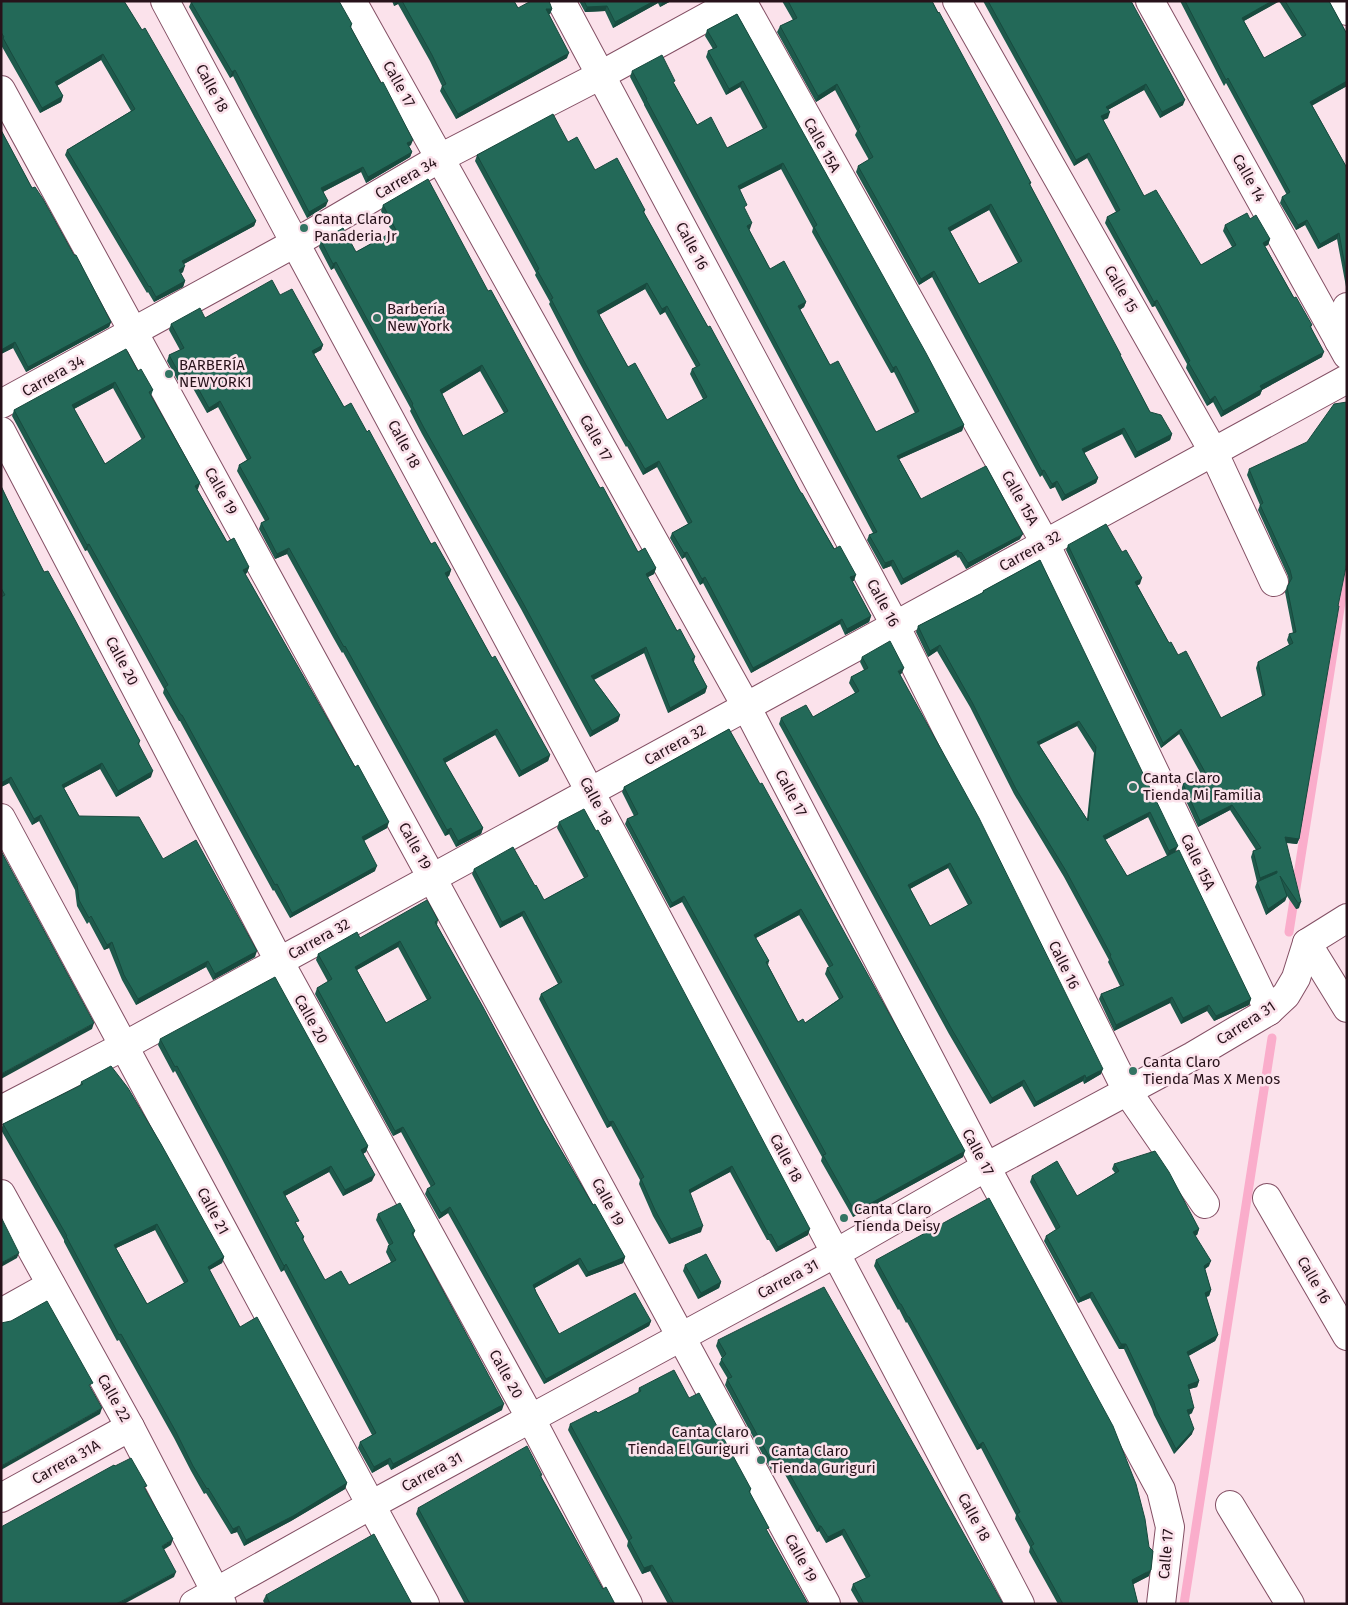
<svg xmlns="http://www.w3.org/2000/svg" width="1348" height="1605" viewBox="0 0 1348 1605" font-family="'Fira Sans',sans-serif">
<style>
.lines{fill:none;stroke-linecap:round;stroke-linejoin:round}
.stream{stroke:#faadcb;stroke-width:9}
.minor-casing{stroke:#834f64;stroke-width:30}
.tertiary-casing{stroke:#834f64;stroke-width:30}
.minor{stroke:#fff;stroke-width:28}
.tertiary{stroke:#fff;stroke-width:28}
.wall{fill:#1e5a4c;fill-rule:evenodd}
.shaded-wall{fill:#184a3e}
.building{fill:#236958;stroke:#184a3e;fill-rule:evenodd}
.poi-dot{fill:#337463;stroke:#fbe2eb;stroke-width:2}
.labels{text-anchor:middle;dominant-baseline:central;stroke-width:5;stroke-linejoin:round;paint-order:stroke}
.street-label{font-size:15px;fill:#27121a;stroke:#fbe2eb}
.poi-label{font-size:15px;fill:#27121a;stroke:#fbe2eb;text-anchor:start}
</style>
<rect width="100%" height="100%" fill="#fbe2eb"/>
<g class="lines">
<g class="stream">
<path d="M1289,932L1347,564"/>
<path d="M1184,1604L1272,1038"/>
</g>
<defs>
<g id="minor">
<path d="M352,1L746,706L986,1167L1161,1490L1170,1527L1161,1604"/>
<path d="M561,1L895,625L1127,1091L1205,1204"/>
<path d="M736,1L601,75L440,158L295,243C539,695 782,1148 1020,1604"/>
<path d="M742,1L1045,543L1269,1011"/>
<path d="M957,1L1213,451L1274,582"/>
<path d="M1150,1L1347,355"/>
<path d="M1342,1L1347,11"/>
<path d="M1,90L432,878L826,1604"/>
<path d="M1339,341L1347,307"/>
<path d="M1,431L279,961L531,1419L628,1604"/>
<path d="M1307,943L1347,1008"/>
<path d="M1,1110L124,1046L1347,379"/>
<path d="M1,1194L130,1427L222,1604"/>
<path d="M1267,1198L1347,1336"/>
<path d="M1,1313L51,1285"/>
<path d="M1,1498L130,1427"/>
<path d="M1230,1505L1290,1604"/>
<path d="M425,1604L371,1505L836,1253L986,1167L1193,1056L1269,1011L1286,995L1296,978L1307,943L1347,918"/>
</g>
<g id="tertiary">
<path d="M1,404L295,243L165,1"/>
<path d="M1,818L371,1505L194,1604"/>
</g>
</defs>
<use href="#minor" class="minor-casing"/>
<use href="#tertiary" class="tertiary-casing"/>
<use href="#minor" class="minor"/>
<use href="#tertiary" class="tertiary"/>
</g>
<g class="wall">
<path d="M1,1H124L256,221L254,226L184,264L183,272L180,274L185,281L183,287L154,302L148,292L147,293L65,155L67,150L131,111L101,60L57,86L63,96L61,102L40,113L1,45Z"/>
<path d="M392,1H514L518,8L552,9L550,14H549L567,58L456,119L440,91L442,86L430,61L398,4L394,6Z"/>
<path d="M579,1H671L660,7L658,3L613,28L605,11L585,12Z"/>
<path d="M782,1H932L1031,183L1030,185L1150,412L1172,434L1170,440L1135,458L1122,434L1084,453L1098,478L1096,483L1062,501L1055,487L1050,489L1042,475L1040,477L932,277L919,285L856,172L858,166L869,160L855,135L857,131L835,90L816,102L777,32L780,26L793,20ZM989,210L1018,263L979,284L950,231Z"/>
<path d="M983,1H1131L1183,105L1160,118L1144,90L1108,110V118L1103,120L1144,196L1201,265L1232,247L1223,231L1225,225L1250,219L1270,239L1268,245L1265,246L1294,298L1312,325L1311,327L1322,357L1262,390L1260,395L1221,417L1213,402L1207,406L1186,368L1187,364L1155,306L1152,307L1105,223L1107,217L1116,212L1087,158L1074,166Z"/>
<path d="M1180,1H1329L1347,34V86L1312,105L1347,168V292L1337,239L1318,249L1305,225L1296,230L1280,203L1282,197L1287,195L1226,83L1224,86ZM1279,1L1302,37L1264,58L1244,21Z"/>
<path d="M191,2L352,24L351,28L411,145L409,146L412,152L410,157L366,183L361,172L323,192L326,206L307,218L233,76L230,78L189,7Z"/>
<path d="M737,14L964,425L962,431L899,459L921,499L1020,539L966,569L959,557L958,558L956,555L901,585L891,566L883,569L867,540L869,535L873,533L644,105V104L630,77L632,71L674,84L697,125L727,148L763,129L740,87L726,95L706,57L708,51L713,49L705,36L707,30ZM781,169L813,228L812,232L891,373L894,372L915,413L876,432L830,365L800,310L804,307L806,302L770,269L749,230L750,229L739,190Z"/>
<path d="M1,130L32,188L111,322L109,327L26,372L13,348L1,354Z"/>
<path d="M568,142L595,170L645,210L644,213L801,493L854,581H852L871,616L869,622L845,635L840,624L751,673L703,583L700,585L685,557L682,559L670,538L672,533L688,524L657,467L643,475L627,446L626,447L579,362L549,304L550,302L535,275L536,273L475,161L477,155ZM645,289L660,315L665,312L696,367L692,369L690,374L703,399L667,420L628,367L599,315Z"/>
<path d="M383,205L488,291L600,488L638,552L656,568L654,574L648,577L677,631L695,657L694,662L707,687L705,693L668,713L644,653L594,680L620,715L618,721L590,737L521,609L422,434L410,411L411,409L334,268L331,270L319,247L321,241L356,252L392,232L381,211ZM480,371L504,413L463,436L442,394Z"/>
<path d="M280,295L323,345L321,350L314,354L344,407L367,432L431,544L451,570L449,576L447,577L492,658L550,755L548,761L519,777L495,735L445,763L483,828L481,834L456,847L449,834L445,836L343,652L342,653L334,639L287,554L275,559L259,529L261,523L265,521L237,471L239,465L247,460L218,407L207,413L186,376L178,381L167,361L169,355L180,350L169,330L171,324L205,318Z"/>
<path d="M138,371L153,390L151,396L200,483L197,489L227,542L249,567L247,573L245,574L387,828L364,841L375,871L290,918L274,890L273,891L180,721H179L163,693L164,689L87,550L85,551L12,416L14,410ZM113,388L142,440L105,464L74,409Z"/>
<path d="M1249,469L1338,606L1299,839L1297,844L1286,843L1299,908L1296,909L1287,896L1285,901L1266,915L1255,887L1257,882L1251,857L1253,851L1256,850L1230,810L1198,827L1181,790L1183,784L1201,774L1179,734L1161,748L1066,550L1068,545L1122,552L1140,584L1137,585L1169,643L1178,655L1221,718L1262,696L1256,668L1258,662L1289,645L1287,640L1289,634L1293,633L1285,592L1289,583L1288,576L1258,510L1260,505L1247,475Z"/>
<path d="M1,486L15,515L44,572L140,741L139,745L151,777L116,797L100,769L64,788L79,816L163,859L255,957L213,980L206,967L136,1005L122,980L109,948L104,950L89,922L87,924L77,906L75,890L39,821L32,825L9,783L1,787Z"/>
<path d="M1040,560L1176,852L1251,999L1249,1005L1214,1021L1207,1011L1181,1024L1170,1003L1114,1031L1099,999L1101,994L1120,986L1108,962L1109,960L1064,877L1014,794L970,707L937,651L928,657L916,632L918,626L982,593L983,591ZM1077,726L1094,753L1087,819L1039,745ZM1148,817L1167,856L1127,876L1105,840Z"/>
<path d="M862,657L902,673L900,675L1101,1074L1084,1084L1083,1081L1034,1107L1022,1086L990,1104L949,1034L779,724L781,718L813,717L855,693L849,683L851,677L864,670L860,662ZM948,868L968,905L930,926L910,889Z"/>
<path d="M729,729L963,1157L853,1217L821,1161L822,1157L682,902L670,908L625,824L627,819L634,816L622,792L624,787ZM799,915L829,967L827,968L825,974L839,999L805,1023L798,1022L768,965L769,961L756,938Z"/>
<path d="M559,822L808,1235L776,1252L769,1240H767L730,1172L690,1193L701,1232L669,1244L653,1216L639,1184L640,1180L611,1126L607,1128L539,999L541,994L558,984L522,916L500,928L472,874L474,869L535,886L544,900L584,878L557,828Z"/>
<path d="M438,920L437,925L544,1121L593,1205L625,1257L623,1263L586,1277L578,1264L535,1288L536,1292L559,1334L651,1321L649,1326L544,1384L448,1213L439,1219L425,1194L427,1189L431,1187L401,1132L393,1136L315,994L317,988L328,982L316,960L318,954L360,938ZM398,947L427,1000L386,1023L357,970Z"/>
<path d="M160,1039L368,1146L366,1152L363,1154L372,1181L343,1196L329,1172L285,1196L297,1225L304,1237L303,1241L325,1280L349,1285L391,1262L386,1252L388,1246L389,1245L376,1220L378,1214L415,1231L413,1236L502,1410L391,1470L388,1464L372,1473L358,1448L360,1442L372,1435L284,1270L281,1272L221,1157L175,1071L173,1073L158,1045Z"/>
<path d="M81,1082L224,1257L222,1263L209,1270L240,1327L347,1483L345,1489L291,1521L244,1546L237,1532L231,1534L206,1493L204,1494L191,1471L174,1438L119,1340L117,1341L64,1242V1240L1,1130L3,1124L80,1086ZM155,1230L184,1283L147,1304L116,1248Z"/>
<path d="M1114,1164L1199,1229L1197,1235H1195L1209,1266L1205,1269L1211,1290L1209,1296L1206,1297L1218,1335L1215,1341L1188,1356L1199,1381L1197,1387L1189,1389L1192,1413L1189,1415L1192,1434L1174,1454L1154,1415L1152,1409L1124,1349H1119L1090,1298L1078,1303L1044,1241L1046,1236L1056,1230L1030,1182L1032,1176L1077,1196L1115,1173L1112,1169Z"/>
<path d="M876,1260L1149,1576L1133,1584L1138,1604H1058L1029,1552L1030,1547L1015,1519L1016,1515L981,1448L977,1450L907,1322L906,1323L899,1309L898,1310L874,1266Z"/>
<path d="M685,1265L721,1282L719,1288L698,1299L683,1271Z"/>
<path d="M718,1340L1003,1604H859L851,1590L853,1584L866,1578L842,1535L826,1543L819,1531L817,1532L778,1462L771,1470L725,1385L727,1379H728L719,1364L722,1358L716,1346Z"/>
<path d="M639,1388L689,1398L751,1489L750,1493L767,1532L808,1604H668L650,1571L642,1574L627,1546L628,1541L568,1430L570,1424L598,1413L638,1393Z"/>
<path d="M542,1475L541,1477L603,1589L615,1604H465L416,1514L418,1508Z"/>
<path d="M266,1595L412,1604H265L263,1601Z"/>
</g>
<g class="shaded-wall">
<path d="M396,1H399L398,4L394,6Z"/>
<path d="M654,1H659L658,3L613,28L615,22Z"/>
<path d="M663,1H671L660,7Z"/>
<path d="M1272,1H1280L1240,23L1242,18Z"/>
<path d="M607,6L605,11L585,12L587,7Z"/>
<path d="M546,9H552L550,14L544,15Z"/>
<path d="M569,53L567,58L456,119L458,114Z"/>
<path d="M103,54L101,60L53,88L55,82Z"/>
<path d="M235,70L233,76L230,78L232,72Z"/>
<path d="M743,81L740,87L726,95L729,89Z"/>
<path d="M1347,81V86L1308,108L1310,102Z"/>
<path d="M837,84L835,90L816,102L818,96Z"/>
<path d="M1146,84L1144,90L1104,112L1106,107Z"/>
<path d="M63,96L61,102L40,113L42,108Z"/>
<path d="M1185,100L1183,105L1160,118L1162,112Z"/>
<path d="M1110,112L1108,118L1099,122L1101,116Z"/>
<path d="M413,140L411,145L405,148L407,143Z"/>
<path d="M412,152L410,157L366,183L368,177Z"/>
<path d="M1089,153L1087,158L1074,166L1076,160Z"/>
<path d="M783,163L781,169L735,192L738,186Z"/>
<path d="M363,167L361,172L319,194L321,188Z"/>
<path d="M328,201L326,206L307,218L309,212Z"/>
<path d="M991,204L989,210L946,234L948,228Z"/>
<path d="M1307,220L1305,225L1296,230L1298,225Z"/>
<path d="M256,221L254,226L180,266L182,261Z"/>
<path d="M752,223L750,229L745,232L747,226Z"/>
<path d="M1339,233L1337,239L1318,249L1320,244Z"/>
<path d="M1270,239L1268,245L1261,248L1263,243Z"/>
<path d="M336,262L334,268L331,270L333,264Z"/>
<path d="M185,266L183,272L177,276L179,270Z"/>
<path d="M934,271L932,277L919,285L921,279Z"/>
<path d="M185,281L183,287L154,302L156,297Z"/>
<path d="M647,283L645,289L595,317L597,311Z"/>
<path d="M1157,300L1155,306L1152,307L1154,302Z"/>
<path d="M806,302L804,307L796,312L798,306Z"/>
<path d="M667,306L665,312L660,315L662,309Z"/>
<path d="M111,322L109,327L26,372L28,367Z"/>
<path d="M15,342L13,348L1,354V350Z"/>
<path d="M323,345L321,350L310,356L312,351Z"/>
<path d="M1324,352L1322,357L1262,390L1260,395L1221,417L1223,411L1260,386Z"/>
<path d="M482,365L480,371L438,396L440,390Z"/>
<path d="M896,366L894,372L891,373L893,368Z"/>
<path d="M188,370L186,376L178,381L180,375Z"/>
<path d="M115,382L113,388L70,411L72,405Z"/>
<path d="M1215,396L1213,402L1207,406L1210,400Z"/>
<path d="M220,401L218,407L207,413L209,408Z"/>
<path d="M964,425L962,431L895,461L897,456Z"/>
<path d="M1124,428L1122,434L1080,455L1082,449Z"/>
<path d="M1172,434L1170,440L1135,458L1137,452Z"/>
<path d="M659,461L657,467L643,475L645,469Z"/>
<path d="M1044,470L1042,475L1040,477L1042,471Z"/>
<path d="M1098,478L1096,483L1062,501L1065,495Z"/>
<path d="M1057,481L1055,487L1050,489L1052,484Z"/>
<path d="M200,483L198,489L193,491L195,486Z"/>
<path d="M1023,534L1020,539L966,569L968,563Z"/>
<path d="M89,544L87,550L85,551L87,545Z"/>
<path d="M289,548L287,554L275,559L277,554Z"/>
<path d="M958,550L956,555L901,585L903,579Z"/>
<path d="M687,552L685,557L682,559L684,553Z"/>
<path d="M893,560L891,566L883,569L885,563Z"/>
<path d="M249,567L247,573L241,576L243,570Z"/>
<path d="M656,568L654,574L644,579L646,574Z"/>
<path d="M451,570L449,576L443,579L445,573Z"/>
<path d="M856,575L854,581L848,583L850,577Z"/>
<path d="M705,577L703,583L700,585L702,579Z"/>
<path d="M1142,578L1140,584L1133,588L1135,582Z"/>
<path d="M871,616L869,622L845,635L847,629Z"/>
<path d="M842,619L840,624L751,673L753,668Z"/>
<path d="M940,645L937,651L928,657L930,651Z"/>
<path d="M646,647L644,653L589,682L591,676Z"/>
<path d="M904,668L902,673L896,677L898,671Z"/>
<path d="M707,687L705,693L668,713L670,708Z"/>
<path d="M620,715L618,721L590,737L592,731Z"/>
<path d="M1079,721L1077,726L1035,747L1037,742Z"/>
<path d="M497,729L495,735L441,765L443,759Z"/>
<path d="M1181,729L1179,734L1161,748L1163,743Z"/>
<path d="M550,755L548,761L519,777L521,771Z"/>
<path d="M102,763L100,769L60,790L62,785Z"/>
<path d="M153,771L151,777L116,797L118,791Z"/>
<path d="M11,777L9,783L1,787V783Z"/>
<path d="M1232,805L1230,810L1198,827L1200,821Z"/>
<path d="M1150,812L1148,817L1101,842L1103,836Z"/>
<path d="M41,815L39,821L32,825L34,819Z"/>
<path d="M389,822L387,828L359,843L362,837Z"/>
<path d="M451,828L449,834L445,836L447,830Z"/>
<path d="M483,828L481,834L456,847L458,841Z"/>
<path d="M1285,837L1299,839L1297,844L1283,842Z"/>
<path d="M1178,846L1175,852L1167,856L1169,851Z"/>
<path d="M950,863L948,868L906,891L908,885Z"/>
<path d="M377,866L375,871L290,918L292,913Z"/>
<path d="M1277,871L1275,877L1258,884L1260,878Z"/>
<path d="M684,896L682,902L670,908L672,903Z"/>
<path d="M1287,896L1285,901L1266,915L1268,909Z"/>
<path d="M1301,902L1299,908L1296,909L1298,903Z"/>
<path d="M801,909L799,915L752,940L754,935Z"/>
<path d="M524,911L522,916L500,928L502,922Z"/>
<path d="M400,941L398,947L353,972L355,967Z"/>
<path d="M112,942L109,948L104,950L107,945Z"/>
<path d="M257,951L255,957L213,980L215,974Z"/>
<path d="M208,961L206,967L136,1005L138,999Z"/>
<path d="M1172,997L1170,1003L1114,1031L1116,1025Z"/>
<path d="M1251,999L1249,1005L1214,1021L1216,1016Z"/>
<path d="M1209,1005L1207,1011L1181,1024L1183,1018Z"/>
<path d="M94,1023L92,1029L1,1079V1074Z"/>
<path d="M1103,1069L1101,1074L1084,1084L1086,1078Z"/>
<path d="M1085,1075L1083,1081L1034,1107L1036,1102Z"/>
<path d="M1024,1080L1022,1086L990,1104L992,1098Z"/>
<path d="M613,1121L611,1126L607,1128L609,1122Z"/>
<path d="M403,1127L401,1132L393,1136L395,1131Z"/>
<path d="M368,1146L366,1152L359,1156L361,1150Z"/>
<path d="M965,1151L963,1157L853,1217L855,1212Z"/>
<path d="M331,1166L329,1172L281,1198L283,1192Z"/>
<path d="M732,1166L730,1172L687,1195L689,1190Z"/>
<path d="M375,1175L372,1181L343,1196L345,1190Z"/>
<path d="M450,1207L448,1213L439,1219L441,1213Z"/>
<path d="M157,1224L155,1230L112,1250L114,1245Z"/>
<path d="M703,1226L701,1232L669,1244L671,1239Z"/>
<path d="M810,1229L808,1235L776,1252L778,1247Z"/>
<path d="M1199,1229L1197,1235L1191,1238L1193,1232Z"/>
<path d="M19,1253L17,1258L1,1267V1263Z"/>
<path d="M224,1257L222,1263L206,1272L208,1267Z"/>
<path d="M625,1257L623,1263L586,1277L588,1272Z"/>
<path d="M580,1258L578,1264L531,1290L533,1285Z"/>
<path d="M1211,1261L1209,1266L1202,1271L1204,1266Z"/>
<path d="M286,1264L284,1270L281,1272L284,1266Z"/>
<path d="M721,1282L719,1288L698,1299L701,1293Z"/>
<path d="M1211,1290L1209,1296L1203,1298L1205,1293Z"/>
<path d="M1092,1292L1090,1298L1078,1303L1080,1298Z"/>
<path d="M651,1321L649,1326L544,1384L546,1379Z"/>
<path d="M1218,1335L1215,1341L1185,1358L1187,1352Z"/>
<path d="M1121,1344H1126L1124,1349H1119Z"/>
<path d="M1199,1381L1197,1387L1186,1390L1188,1385Z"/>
<path d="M504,1404L502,1410L391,1470L393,1464Z"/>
<path d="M102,1408L100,1414L1,1470V1466Z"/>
<path d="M1194,1408L1192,1413L1185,1416L1187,1410Z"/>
<path d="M1194,1429L1192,1434L1174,1454L1176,1449Z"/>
<path d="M983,1442L981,1448L977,1450L979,1445Z"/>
<path d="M780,1457L778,1462L771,1470L773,1464Z"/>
<path d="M390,1458L388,1464L372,1473L374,1467Z"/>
<path d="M347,1483L345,1489L291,1521L244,1546L246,1540Z"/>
<path d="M239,1526L237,1532L231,1534L233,1529Z"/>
<path d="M819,1526H821L819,1531L817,1532Z"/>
<path d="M844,1529L842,1535L826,1543L828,1537Z"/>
<path d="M173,1539L171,1545L160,1552L162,1546Z"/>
<path d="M652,1565L650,1571L642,1574L644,1568Z"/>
<path d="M1151,1570L1149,1576L1130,1586L1132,1580Z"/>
<path d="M176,1572L174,1577L124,1604H116Z"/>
</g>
<g class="building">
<path d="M1,1H124L142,30L145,28L256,221L182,261L185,266L179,270L185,281L156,297L150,286L149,287L67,150L135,109L103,54L55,82L63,96L42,108L3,38L4,37L1,32Z"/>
<path d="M192,1H339L352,24L350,26L381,83L383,82L413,140L407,143L412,152L368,177L363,167L321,188L328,201L309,212L235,70L232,72L191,2Z"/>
<path d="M402,1H514L518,8L531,1H549L552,9H546L569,53L458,114L442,86L446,84L432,55Z"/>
<path d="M584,1H654L615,22L607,6L587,7Z"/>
<path d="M788,1H932L938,13L939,12L1001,126L1031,183H1029L1121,355H1120L1150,412L1161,415L1172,434L1137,452L1124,428L1082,449L1098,478L1065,495L1057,481L1052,484L1044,470L1042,471L934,271L921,279L858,166L873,157L858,129L860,127L837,84L818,96L780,26L797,18ZM991,204L1022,261L979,284L948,228Z"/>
<path d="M988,1H1131L1185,100L1162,112L1146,84L1106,107L1110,112L1101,116L1144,196L1156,190L1201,265L1236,245L1225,225L1247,213L1250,219L1256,215L1270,239L1263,243L1294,298L1296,297L1312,325L1310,326L1324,352L1260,386L1262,389L1223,411L1215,396L1210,400L1188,362L1190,361L1157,300L1154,302L1107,217L1120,210L1089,153L1076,160Z"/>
<path d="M1185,1H1272L1242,18L1264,58L1306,35L1285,1H1329L1347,34V81L1310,102L1347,168V277L1339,233L1320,244L1307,220L1298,225L1282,197L1290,192L1228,78L1226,80Z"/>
<path d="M737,14L926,353L963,423L964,425L897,456L921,499L986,466L1023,534L968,563L961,552L960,553L958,550L903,579L893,560L885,563L869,535L877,532L646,99H647L632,71L662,55L675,81L673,82L697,125L711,117L727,148L767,127L743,81L729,89L708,51L717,47L707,30ZM783,163L817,225L814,227L893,368L896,366L919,411L876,432L838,361L830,365L798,306L806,302L784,261L770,269L747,226L752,223L744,207L747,205L738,186Z"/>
<path d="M553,114L568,142L577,137L595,170L617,158L645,210L643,211L708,327L710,326L801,493H802L834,549L840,546L856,575L850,577L871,616L847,629L842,619L753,668L705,577L702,579L687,552L684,553L672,533L692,522L659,461L645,469L629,441H628L581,356L551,299L553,298L537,270L539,269L477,155ZM647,283L662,309L667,306L700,365L692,369L707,397L667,420L635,363L628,367L597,311Z"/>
<path d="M1,130L32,188L35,187L43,199L74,255H76L111,322L28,367L15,342L1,350Z"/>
<path d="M428,179L488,291L491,290L600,488L603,487L638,552L645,548L656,568L646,574L677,631L680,629L695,657L692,659L707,687L670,708L646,647L591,676L620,715L592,731L523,603L424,428L412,405L413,404L336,262L333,264L321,241L343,228L356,252L396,230L383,205ZM482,365L508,411L463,436L440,390Z"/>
<path d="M272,280L280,295L292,289L323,345L312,351L344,407L351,403L367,432L369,430L431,544L435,542L451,570L445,573L492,658L495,656L550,755L521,771L497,729L443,759L483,828L458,841L451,828L447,830L345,646L344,647L336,633L289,548L277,554L261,523L269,519L239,465L251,458L220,401L209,408L188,370L180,375L169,355L184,348L171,324L200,308L205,318Z"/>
<path d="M126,349L138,371L141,369L153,390L149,392L200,483L195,486L227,542L234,538L249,567L243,570L355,767L358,765L389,822L362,837L377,866L292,913L277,884L275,885L182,715H181L165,687L168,685L89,544L87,545L14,410ZM115,382L145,437L105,464L72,405Z"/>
<path d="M1347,402V562L1338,606H1339L1299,839L1285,837L1301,902L1298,903L1280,876L1287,896L1268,909L1257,882L1277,873V871L1260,878L1253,851L1261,848L1232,805L1200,821L1183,784L1205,772L1181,729L1163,743L1068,545L1106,524L1122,552L1126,550L1142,578L1135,582L1169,643L1171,642L1178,655L1186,651L1221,718L1265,695L1258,662L1293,643L1289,634L1296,632L1287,587L1292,578L1290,570L1260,505L1263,503L1249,469L1307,442L1334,404Z"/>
<path d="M1,486L15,515L44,572L48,571L74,618L140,741L138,743L153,771L118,791L102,763L62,785L79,816L139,817L163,859L196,840L257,951L215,974L208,961L138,999L124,975L112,942L107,945L91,916L89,918L79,900L77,884L41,815L34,819L11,777L1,783V597L5,595L1,588Z"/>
<path d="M1040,560L1178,846L1169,851L1150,812L1103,836L1127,876L1179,850L1251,999L1216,1016L1209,1005L1183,1018L1172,997L1116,1025L1101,994L1124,985L1110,956L1111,955L1066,871L1016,789L972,702L940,645L930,651L918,626L984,592L983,591ZM1079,721L1096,747L1088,821L1037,742Z"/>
<path d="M890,641L904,668L898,671L979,818L1103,1069L1086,1078L1085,1075L1036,1102L1024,1080L992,1098L951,1028L781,718L806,705L813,717L859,691L851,677L868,668L862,657ZM950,863L972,903L930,926L908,885Z"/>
<path d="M729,729L760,784L762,783L965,1151L855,1212L823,1155L826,1154L684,896L672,903L627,819L638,814L624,787ZM801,909L833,965L827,968L843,997L805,1023L803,1019L798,1022L766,962L769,961L754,935Z"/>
<path d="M584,809L596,831L598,830L810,1229L778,1247L771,1234L769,1235L732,1166L689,1190L703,1226L671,1239L655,1210L641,1179L644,1177L613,1121L609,1122L541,994L562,982L524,911L502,922L474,869L513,847L535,886L536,885L544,900L588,876L559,822Z"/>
<path d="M1,851L94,1023L1,1074Z"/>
<path d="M427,900L438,920L435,922L483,1007L544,1121L593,1205L595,1204L625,1257L588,1272L580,1258L533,1285L536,1292L559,1334L635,1293L651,1321L546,1379L450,1207L441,1213L427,1189L435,1184L403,1127L395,1131L317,988L332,979L318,954L357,932L360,938ZM400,941L431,998L386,1023L355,967Z"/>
<path d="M275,977L368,1146L361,1150L375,1175L345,1190L331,1166L283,1192L299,1221L295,1222L304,1237L302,1238L325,1280L341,1271L349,1285L396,1260L388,1246L393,1243L378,1214L400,1203L415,1231L412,1233L504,1404L393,1464L390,1458L374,1467L360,1442L376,1433L286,1264L284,1266L223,1151L177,1066L175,1067L160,1039Z"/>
<path d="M111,1066L128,1088L161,1144L224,1257L208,1267L240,1327L257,1317L347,1483L293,1516L246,1540L239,1526L233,1529L208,1488L207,1489L193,1466L176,1432L121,1334L119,1335L66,1236H67L3,1124L83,1084L81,1082ZM157,1224L188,1281L147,1304L114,1245Z"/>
<path d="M1155,1151L1169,1172L1199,1229L1193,1232L1211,1261L1204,1266L1211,1290L1205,1293L1218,1335L1187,1352L1199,1381L1188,1385L1194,1408L1187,1410L1194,1429L1176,1449L1156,1410L1154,1403L1126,1344H1121L1092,1292L1080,1298L1046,1236L1060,1227L1032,1176L1057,1161L1077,1196L1119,1171L1114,1164Z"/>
<path d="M989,1198L1113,1426L1136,1484L1145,1519L1149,1547L1153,1551L1151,1570L1132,1580L1138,1604H1063L1031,1546L1034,1544L1017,1514L1020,1512L983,1442L979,1445L909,1317H908L901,1304H900L876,1260Z"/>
<path d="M1,1217L19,1253L1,1263Z"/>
<path d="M706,1254L721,1282L701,1293L685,1265Z"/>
<path d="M824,1287L926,1466L1003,1604H864L853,1584L870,1576L844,1529L828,1537L821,1526H819L780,1457L773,1464L727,1379L732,1377L721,1359L726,1354L718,1340Z"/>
<path d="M47,1301L93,1383L89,1385L102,1408L1,1466V1323L11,1321Z"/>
<path d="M674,1370L689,1398L699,1393L751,1489L749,1491L769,1528L766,1529L808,1604H674L652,1565L644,1568L629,1540L632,1538L570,1424L596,1411L598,1413L641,1391L639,1388Z"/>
<path d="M527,1446L542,1475H540L603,1589L606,1587L615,1604H470L418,1508Z"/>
<path d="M131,1458L147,1486L144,1487L173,1539L162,1546L176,1572L116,1604H1V1527L114,1465L115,1466Z"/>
<path d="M374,1534L412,1604H270L266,1595Z"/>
</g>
<g class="poi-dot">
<circle cx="304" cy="228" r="5"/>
<circle cx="377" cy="318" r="5"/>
<circle cx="169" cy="374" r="5"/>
<circle cx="1133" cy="787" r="5"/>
<circle cx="1133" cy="1071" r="5"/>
<circle cx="844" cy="1218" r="5"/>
<circle cx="759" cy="1441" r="5"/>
<circle cx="761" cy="1460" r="5"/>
</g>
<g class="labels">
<g class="street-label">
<text transform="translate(399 84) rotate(61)">Calle 17</text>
<text transform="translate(212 88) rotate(62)">Calle 18</text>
<text transform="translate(822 145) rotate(61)">Calle 15A</text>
<text transform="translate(406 178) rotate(-30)">Carrera 34</text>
<text transform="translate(1249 178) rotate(61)">Calle 14</text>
<text transform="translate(692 246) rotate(62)">Calle 16</text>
<text transform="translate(1121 289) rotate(60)">Calle 15</text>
<text transform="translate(53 376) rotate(-29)">Carrera 34</text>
<text transform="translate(596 438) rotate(61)">Calle 17</text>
<text transform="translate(404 444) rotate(62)">Calle 18</text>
<text transform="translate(221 491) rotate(61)">Calle 19</text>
<text transform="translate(1020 498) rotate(61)">Calle 15A</text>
<text transform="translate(1030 551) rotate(-29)">Carrera 32</text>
<text transform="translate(883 603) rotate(62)">Calle 16</text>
<text transform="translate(122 661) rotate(62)">Calle 20</text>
<text transform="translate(675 745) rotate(-29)">Carrera 32</text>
<text transform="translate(791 793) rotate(62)">Calle 17</text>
<text transform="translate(596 801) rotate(62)">Calle 18</text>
<text transform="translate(415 846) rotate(61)">Calle 19</text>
<text transform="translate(1198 862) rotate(64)">Calle 15A</text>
<text transform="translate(319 939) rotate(-29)">Carrera 32</text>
<text transform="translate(1064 965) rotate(64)">Calle 16</text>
<text transform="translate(311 1019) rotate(61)">Calle 20</text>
<text transform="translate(1246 1023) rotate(-33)">Carrera 31</text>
<text transform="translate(978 1152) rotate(62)">Calle 17</text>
<text transform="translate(786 1158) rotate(62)">Calle 18</text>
<text transform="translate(608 1202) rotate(62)">Calle 19</text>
<text transform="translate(213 1211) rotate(62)">Calle 21</text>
<text transform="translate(788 1279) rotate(-28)">Carrera 31</text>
<text transform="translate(1314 1280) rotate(60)">Calle 16</text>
<text transform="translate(506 1374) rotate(61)">Calle 20</text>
<text transform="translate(114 1398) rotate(61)">Calle 22</text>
<text transform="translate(66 1462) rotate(-29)">Carrera 31A</text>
<text transform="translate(432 1472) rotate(-28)">Carrera 31</text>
<text transform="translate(974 1517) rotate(62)">Calle 18</text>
<text transform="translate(1166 1554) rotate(-85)">Calle 17</text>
<text transform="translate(801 1558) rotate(62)">Calle 19</text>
</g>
<g class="poi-label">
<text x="314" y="219">Canta Claro<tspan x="314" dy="17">Panaderia Jr</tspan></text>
<text x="387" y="309">Barbería<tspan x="387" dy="17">New York</tspan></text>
<text x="179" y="365">BARBERÍA<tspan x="179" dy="17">NEWYORK1</tspan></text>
<text x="1143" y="778">Canta Claro<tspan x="1143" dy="17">Tienda Mi Familia</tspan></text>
<text x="1143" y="1062">Canta Claro<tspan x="1143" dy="17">Tienda Mas X Menos</tspan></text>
<text x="854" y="1209">Canta Claro<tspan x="854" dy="17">Tienda Deisy</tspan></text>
<text x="749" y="1432" text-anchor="end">Canta Claro<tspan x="749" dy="17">Tienda El Guriguri</tspan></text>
<text x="771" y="1451">Canta Claro<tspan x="771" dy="17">Tienda Guriguri</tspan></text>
</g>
</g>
<rect width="1348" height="1605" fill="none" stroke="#27121a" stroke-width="5"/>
</svg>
